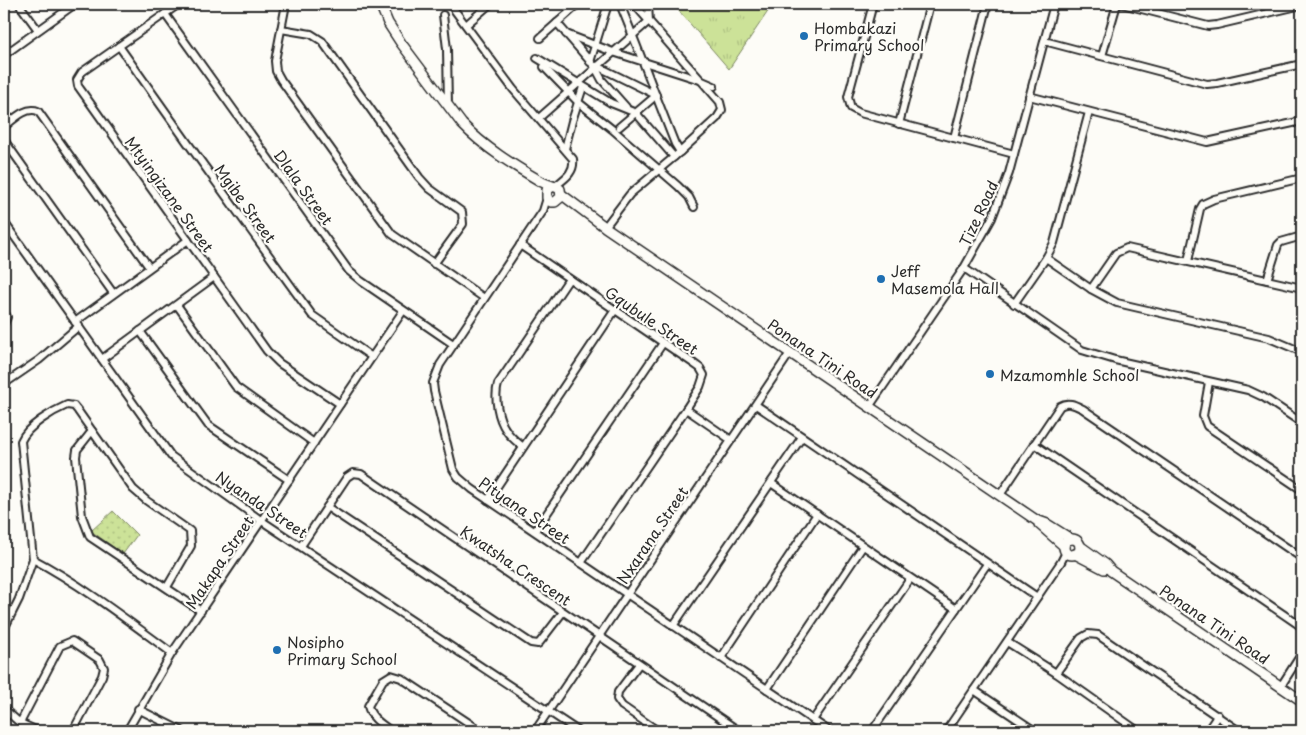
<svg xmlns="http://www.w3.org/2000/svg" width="1306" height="735" viewBox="0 0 1306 735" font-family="'Playpen Sans',sans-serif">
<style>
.grass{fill:url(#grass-tufts);stroke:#7c8662}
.park{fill:url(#park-dots);stroke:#7c8662}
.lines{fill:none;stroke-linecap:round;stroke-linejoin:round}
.street-casing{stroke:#2b2b2b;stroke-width:10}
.secondary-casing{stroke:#2b2b2b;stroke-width:12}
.street{stroke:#fdfcf7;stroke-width:6}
.secondary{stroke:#fdfcf7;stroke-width:9}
.poi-dot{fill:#1f6fb2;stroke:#fdfcf7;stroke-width:2}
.labels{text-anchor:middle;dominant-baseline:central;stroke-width:4.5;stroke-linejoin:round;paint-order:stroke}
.poi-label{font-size:15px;fill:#2b2b2b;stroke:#fdfcf7;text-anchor:start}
.street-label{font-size:15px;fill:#2b2b2b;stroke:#fdfcf7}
</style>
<defs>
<pattern id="grass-tufts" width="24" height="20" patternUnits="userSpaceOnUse" patternTransform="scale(1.25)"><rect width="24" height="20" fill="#cce298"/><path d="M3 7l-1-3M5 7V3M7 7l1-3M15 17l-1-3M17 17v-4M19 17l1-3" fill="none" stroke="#afc283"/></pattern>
<pattern id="park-dots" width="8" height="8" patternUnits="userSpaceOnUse" patternTransform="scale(1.25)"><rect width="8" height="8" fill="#cce298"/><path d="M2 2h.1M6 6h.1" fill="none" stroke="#afc283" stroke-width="1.8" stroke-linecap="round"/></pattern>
</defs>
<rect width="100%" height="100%" fill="#fdfcf7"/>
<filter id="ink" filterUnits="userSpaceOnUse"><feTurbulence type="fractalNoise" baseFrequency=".02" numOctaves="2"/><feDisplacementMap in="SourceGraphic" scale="10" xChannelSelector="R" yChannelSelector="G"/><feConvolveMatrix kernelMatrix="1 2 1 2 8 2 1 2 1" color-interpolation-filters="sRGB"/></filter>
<g filter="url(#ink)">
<path class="grass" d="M673,4H773L729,69Z"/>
<path class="park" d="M113,511L137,535L123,554L91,531Z"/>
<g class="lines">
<defs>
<g id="street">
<path d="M19,4L38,30"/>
<path d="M179,4L82,72L77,80L78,86L267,351L279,363L340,404"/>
<path d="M286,4L275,61L276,71L281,80L392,234L484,298"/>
<path d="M450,4L513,89L573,159C575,173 564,179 554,187"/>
<path d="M620,4C639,50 656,97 675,144L680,152"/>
<path d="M873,4L848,97L851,108L860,113L1014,154"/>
<path d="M1122,4L1208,26L1217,25L1302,5"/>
<path d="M165,14L349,271L361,281L453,344"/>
<path d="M443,15L447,49L448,106"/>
<path d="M557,23L595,67L602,80L626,107"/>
<path d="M466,25L490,4"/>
<path d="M281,29L311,34L322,41L419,177L429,188L462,212L463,224L434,264"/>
<path d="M566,34L613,52L700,80L714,86"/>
<path d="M540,38L574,8"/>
<path d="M1044,41L1207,84L1217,83L1302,64"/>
<path d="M119,46L187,142L312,315L372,357"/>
<path d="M4,55L75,4"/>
<path d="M1102,56L1117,4"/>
<path d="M537,58L611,103L636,113L674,157"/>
<path d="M590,62L608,4"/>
<path d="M597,66L656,95"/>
<path d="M544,67L578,102L612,129L678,186L689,197L694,207"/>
<path d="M1029,96L1207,142L1302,121"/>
<path d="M539,118L649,21L648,4"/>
<path d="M899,124L930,4"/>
<path d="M4,127C13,120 26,106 38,111L149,267"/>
<path d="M619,127L652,99"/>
<path d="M954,138L988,4"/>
<path d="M4,140L113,293"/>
<path d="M565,149L572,121L583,87"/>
<path d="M547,198L543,211L440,365L433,383L434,391L453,469L458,477L472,489L829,731"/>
<path d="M4,222L171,456L262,521L578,731"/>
<path d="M605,227L630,194L680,152L717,118L722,110L720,102L634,4"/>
<path d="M520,245L693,363L700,368L704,375L700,387L686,409L581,563"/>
<path d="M1046,258L1091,289L1117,303L1269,338L1302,352"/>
<path d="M1188,261L1200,209L1203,204L1214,199L1302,178"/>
<path d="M964,268L1082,350L1115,360L1248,390L1263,397L1302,423"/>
<path d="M1267,280L1278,245L1281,242L1302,236"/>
<path d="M1091,289L1116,253L1127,248L1302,288"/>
<path d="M1014,304L1046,258L1054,243L1089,112"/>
<path d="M177,305L236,387L314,443"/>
<path d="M4,311L7,317L4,324"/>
<path d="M75,322L188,240"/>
<path d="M140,331L208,425L289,480"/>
<path d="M102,359L214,277"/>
<path d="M1209,382L1203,416L1207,426L1302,490"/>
<path d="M4,384L39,360L79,326"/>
<path d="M756,405L1037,597"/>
<path d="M869,407L964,268L992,218L1009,173L1054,4"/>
<path d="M686,409L731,440"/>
<path d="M92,431L77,450L76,457L82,516L90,537L201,611"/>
<path d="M1034,444L1302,627"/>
<path d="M523,447C517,442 510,437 506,430C498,419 494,397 498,384L569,279"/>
<path d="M771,483L956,609"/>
<path d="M1000,495L1060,406C1068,401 1075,405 1083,409L1302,558"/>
<path d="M488,500L615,310"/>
<path d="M327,507L531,643L538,644L540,642L563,612"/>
<path d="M535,531L663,343"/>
<path d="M301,546L347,477L353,473L361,474L739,731"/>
<path d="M33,559C82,585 127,620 172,653"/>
<path d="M673,626L802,437"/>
<path d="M4,629L19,599L33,559L21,441C27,426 53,411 67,405L74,406L78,411L133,489L147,501L190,531L191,546L167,587"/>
<path d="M1007,642L1056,673L1138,731"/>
<path d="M721,658L817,514"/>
<path d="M639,664L618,692L617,699L622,706L658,731"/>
<path d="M1056,673L1081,638L1088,634L1098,635L1239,731"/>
<path d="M1281,686L1302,653"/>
<path d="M767,689L863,546"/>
<path d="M974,690L1035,731"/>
<path d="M4,709L20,723L38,731"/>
<path d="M138,709L182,731"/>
<path d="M813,720L910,579"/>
<path d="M20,723L60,646L72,641L100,660L104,668L102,676L73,731"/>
<path d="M127,731L172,653L403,311"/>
<path d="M391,731C381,724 371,718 368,706L383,680L391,675L401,678L481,731"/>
<path d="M535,731L790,353"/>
<path d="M872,731L987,564"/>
<path d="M946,731L1061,562L1066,552"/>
<path d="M1207,731L1218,715"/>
</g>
<g id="secondary">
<path d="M380,4L388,23L401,43L462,124C485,148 513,165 542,182C548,185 554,186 560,189L561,197L555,202H551L547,198V190L552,187"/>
<path d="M561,194L605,227L1036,520L1047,524L1071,539"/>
<path d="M1039,524L1064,546"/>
<circle cx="1072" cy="547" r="8"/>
<path d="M1080,546L1105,564L1111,571L1302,701"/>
<path d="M1075,554L1104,569"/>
</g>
</defs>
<use href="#street" class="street-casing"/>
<use href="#secondary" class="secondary-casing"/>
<use href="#street" class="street"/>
<use href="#secondary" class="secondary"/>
</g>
</g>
<g class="poi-dot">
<circle cx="804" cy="36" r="5"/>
<circle cx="881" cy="279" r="5"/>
<circle cx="990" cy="374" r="5"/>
<circle cx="277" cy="650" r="5"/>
</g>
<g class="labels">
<g class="poi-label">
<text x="814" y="27">Hombakazi<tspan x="814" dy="17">Primary School</tspan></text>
<text x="891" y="270">Jeff<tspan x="891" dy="17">Masemola Hall</tspan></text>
<text x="1000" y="374">Mzamomhle School</text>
<text x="287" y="641">Nosipho<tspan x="287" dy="17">Primary School</tspan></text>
</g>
<g class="street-label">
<text transform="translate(304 187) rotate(54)">Dlala Street</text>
<text transform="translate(170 194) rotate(54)">Mtyingizane Street</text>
<text transform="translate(246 203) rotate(54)">Mgibe Street</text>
<text transform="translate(978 213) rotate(-65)">Tize Road</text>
<text transform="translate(652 320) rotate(34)">Gqubule Street</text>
<text transform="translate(823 358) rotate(34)">Ponana Tini Road</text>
<text transform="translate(262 504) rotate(34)">Nyanda Street</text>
<text transform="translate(525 510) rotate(34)">Pityana Street</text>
<text transform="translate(652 535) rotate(-56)">Nxarana Street</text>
<text transform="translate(219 562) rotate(-56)">Makapa Street</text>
<text transform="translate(516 565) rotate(34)">Kwatsha Crescent</text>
<text transform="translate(1215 624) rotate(34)">Ponana Tini Road</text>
</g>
</g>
<rect width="1306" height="735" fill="none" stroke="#fdfcf7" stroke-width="20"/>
<rect x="10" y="10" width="1286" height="715" fill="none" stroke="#2b2b2b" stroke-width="2" filter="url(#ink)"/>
</svg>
